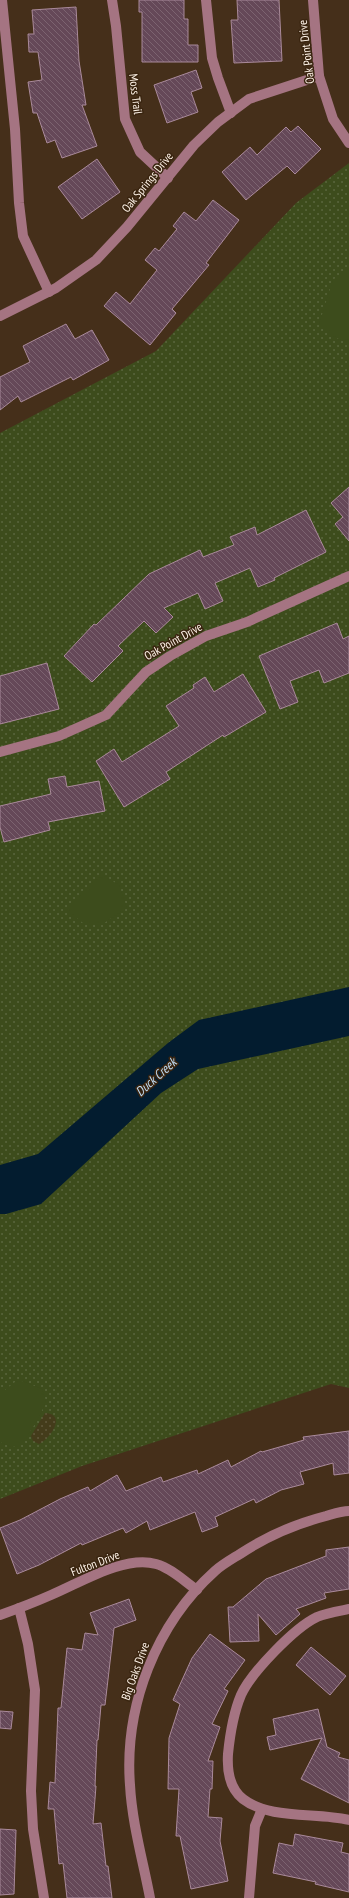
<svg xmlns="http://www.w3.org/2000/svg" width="349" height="1898" viewBox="0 0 349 1898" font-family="'PT Sans Narrow',sans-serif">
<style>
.grass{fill:url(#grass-dots)}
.sand{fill:url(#sand-dots)}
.park{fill:#3d4c1c}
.water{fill:#031c2f}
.building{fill:url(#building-back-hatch);stroke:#aa8a9b}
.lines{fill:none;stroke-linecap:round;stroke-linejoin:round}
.minor{stroke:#a57482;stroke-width:10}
.labels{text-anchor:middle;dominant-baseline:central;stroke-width:3;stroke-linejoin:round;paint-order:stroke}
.street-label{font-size:12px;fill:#fef3e8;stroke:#3a2510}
.water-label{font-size:13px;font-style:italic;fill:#c0dcf4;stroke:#3a2510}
</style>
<defs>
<pattern id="grass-dots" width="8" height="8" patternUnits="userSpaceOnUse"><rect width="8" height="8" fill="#3d4c1c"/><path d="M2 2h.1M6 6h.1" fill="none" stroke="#5a663d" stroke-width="1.8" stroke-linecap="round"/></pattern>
<pattern id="sand-dots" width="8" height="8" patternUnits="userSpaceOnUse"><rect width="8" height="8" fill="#443c1b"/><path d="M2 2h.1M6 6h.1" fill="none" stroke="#60593c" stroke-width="1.8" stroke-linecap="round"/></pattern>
<pattern id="building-back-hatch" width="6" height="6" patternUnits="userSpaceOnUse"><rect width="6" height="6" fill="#654858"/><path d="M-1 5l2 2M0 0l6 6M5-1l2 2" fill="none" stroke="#7c6370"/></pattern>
</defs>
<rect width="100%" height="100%" fill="#452f1a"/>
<path class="grass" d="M349,163V1388L331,1384L82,1466L0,1499V433L156,351L296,203Z"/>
<path class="sand" d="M45,1413C68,1414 49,1440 39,1444L33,1441L31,1436Z"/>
<g class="park">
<path d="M348,268H349V339L342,341L332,335L319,324L333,280Z"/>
<path d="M103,875L119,885L127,908L104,923H83L67,910L93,882Z"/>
<path d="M22,1381L42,1389L46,1401C40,1417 31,1432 19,1446L11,1447L0,1442V1394L15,1382Z"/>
</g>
<path class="water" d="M349,987V1036L198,1069L161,1093L41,1204L6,1214H0V1165L38,1154L168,1043L199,1020Z"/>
<g class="building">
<path d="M139,0H184V19H188V45H198V62H142V12H139Z"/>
<path d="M237,0H279L282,61L234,63L231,20H238Z"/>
<path d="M76,7L79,61L86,105H82L97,146L62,158L55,140L47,143L37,113H33L28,82L42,80L38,52H29L28,34H34L32,10Z"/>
<path d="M196,70L202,88L191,92L198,112L167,123L154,85Z"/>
<path d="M298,126L321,149L295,174L287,166L246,200L222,172L250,147L257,155L286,127L291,132Z"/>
<path d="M97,159L120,192L82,219L58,187Z"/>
<path d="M213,200L239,220L206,263L209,265L172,309L176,313L150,345L104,306L116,292L130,304L157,270L145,260L155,248L159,251L177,229L173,226L184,212L196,221Z"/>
<path d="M66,324L75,339L92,330L109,360L73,380L71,377L21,402L18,396L0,410V377L30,362L23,346Z"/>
<path d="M349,487V541L335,524L343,517L331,503Z"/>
<path d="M306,510L326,552L274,578L275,580L258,587L250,568L215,583L223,601L205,609L198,593L164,608L173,617L156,633L144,621L118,646L123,651L92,682L64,656L94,624L96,625L149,574L200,550L203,557L234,545L230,537L255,527L257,535Z"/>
<path d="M337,623L343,639L349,636V673L324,683L319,670L290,681L298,702L280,709L259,656Z"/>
<path d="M47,663L59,709L0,724V676Z"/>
<path d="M243,674L266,712L224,737L223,735L166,772L170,779L124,807L96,761L114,749L122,762L179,726L166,706L194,688L193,685L205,677L214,692Z"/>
<path d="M65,776L67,787L99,781L105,811L48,822L50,830L4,842L0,827V806L51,794L48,779Z"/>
<path d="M349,1431V1473L334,1475L333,1463L300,1472L304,1484L281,1490L256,1503L254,1499L215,1517L218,1526L202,1532L195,1512L150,1530L147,1521L126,1533L123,1528L82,1545L81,1543L39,1565L17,1574L0,1528L20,1520L60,1499L88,1487L90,1491L117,1475L126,1491L161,1477L163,1482L197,1470L198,1474L228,1460L231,1467L261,1451L262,1452L304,1440L303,1437Z"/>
<path d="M349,1547V1589L324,1593L326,1598L296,1609L300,1614L276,1635L258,1614L259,1641L230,1642L228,1607H233L266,1579L326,1556V1550Z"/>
<path d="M129,1599L136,1620L114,1628L105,1705H101L98,1740H97L95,1786H96L93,1824L101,1823L106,1866H108L112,1898H67L63,1863L59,1864L54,1809H48L50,1782L55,1783L58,1708H61L67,1648L82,1650L85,1633L98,1635L90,1613Z"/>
<path d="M210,1634L245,1660L224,1689L228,1691L212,1724L220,1727L208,1761H213L212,1789H210L208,1817L222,1818L220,1841L228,1881L191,1889L180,1836H176L179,1789H168L169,1738L180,1704L173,1700L192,1658Z"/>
<path d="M311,1647L346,1676L330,1695L296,1665Z"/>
<path d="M318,1709L327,1747L340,1753L338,1757L349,1760V1803L301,1779L322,1738L270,1750L267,1737L276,1735L273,1719Z"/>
<path d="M0,1711L13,1712L11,1729L0,1728Z"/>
<path d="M0,1829L16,1830L14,1894L0,1895Z"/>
<path d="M295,1834L343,1843L341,1852L349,1854V1892L315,1884L316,1882L273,1873L279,1843L293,1846Z"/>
</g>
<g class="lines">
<g class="minor">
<path d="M2,0L15,129L19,203L23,236L49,292"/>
<path d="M112,0L116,26L125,119L140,152L168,178"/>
<path d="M206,0L212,58L218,78L231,113"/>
<path d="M313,0L319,76L333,119L349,143"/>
<path d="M0,316L56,288L96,260L127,227L194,145L218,122L249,99L319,76"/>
<path d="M0,752L59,736L106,715L146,672L170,656L206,636L247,622L349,576"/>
<path d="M19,1608L28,1644L35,1690L31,1791L33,1829L44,1898"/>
<path d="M349,1609C339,1611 326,1613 317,1617C294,1628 251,1673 241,1695C233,1714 230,1734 228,1754C227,1770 229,1788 243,1799C270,1820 317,1812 349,1820"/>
<path d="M0,1615C17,1609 35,1602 51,1595C80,1583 124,1555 156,1564C171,1568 184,1581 197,1590"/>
<path d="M150,1898C143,1861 132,1823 130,1785C124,1706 156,1624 215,1571C223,1564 232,1559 240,1554C267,1536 295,1524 326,1516C333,1514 341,1511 349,1511"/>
<path d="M249,1898L255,1826L262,1809"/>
</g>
</g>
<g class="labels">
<g class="street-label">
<text transform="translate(306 52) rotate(-97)">Oak Point Drive</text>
<text transform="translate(136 94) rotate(83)">Moss Trail</text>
<text transform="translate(147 182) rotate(-51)">Oak Springs Drive</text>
<text transform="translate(173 641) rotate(-29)">Oak Point Drive</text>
<text transform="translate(95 1563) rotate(-21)">Fulton Drive</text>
<text transform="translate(135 1671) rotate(-70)">Big Oaks Drive</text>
</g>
<g class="water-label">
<text transform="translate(156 1077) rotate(-42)">Duck Creek</text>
</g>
</g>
</svg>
